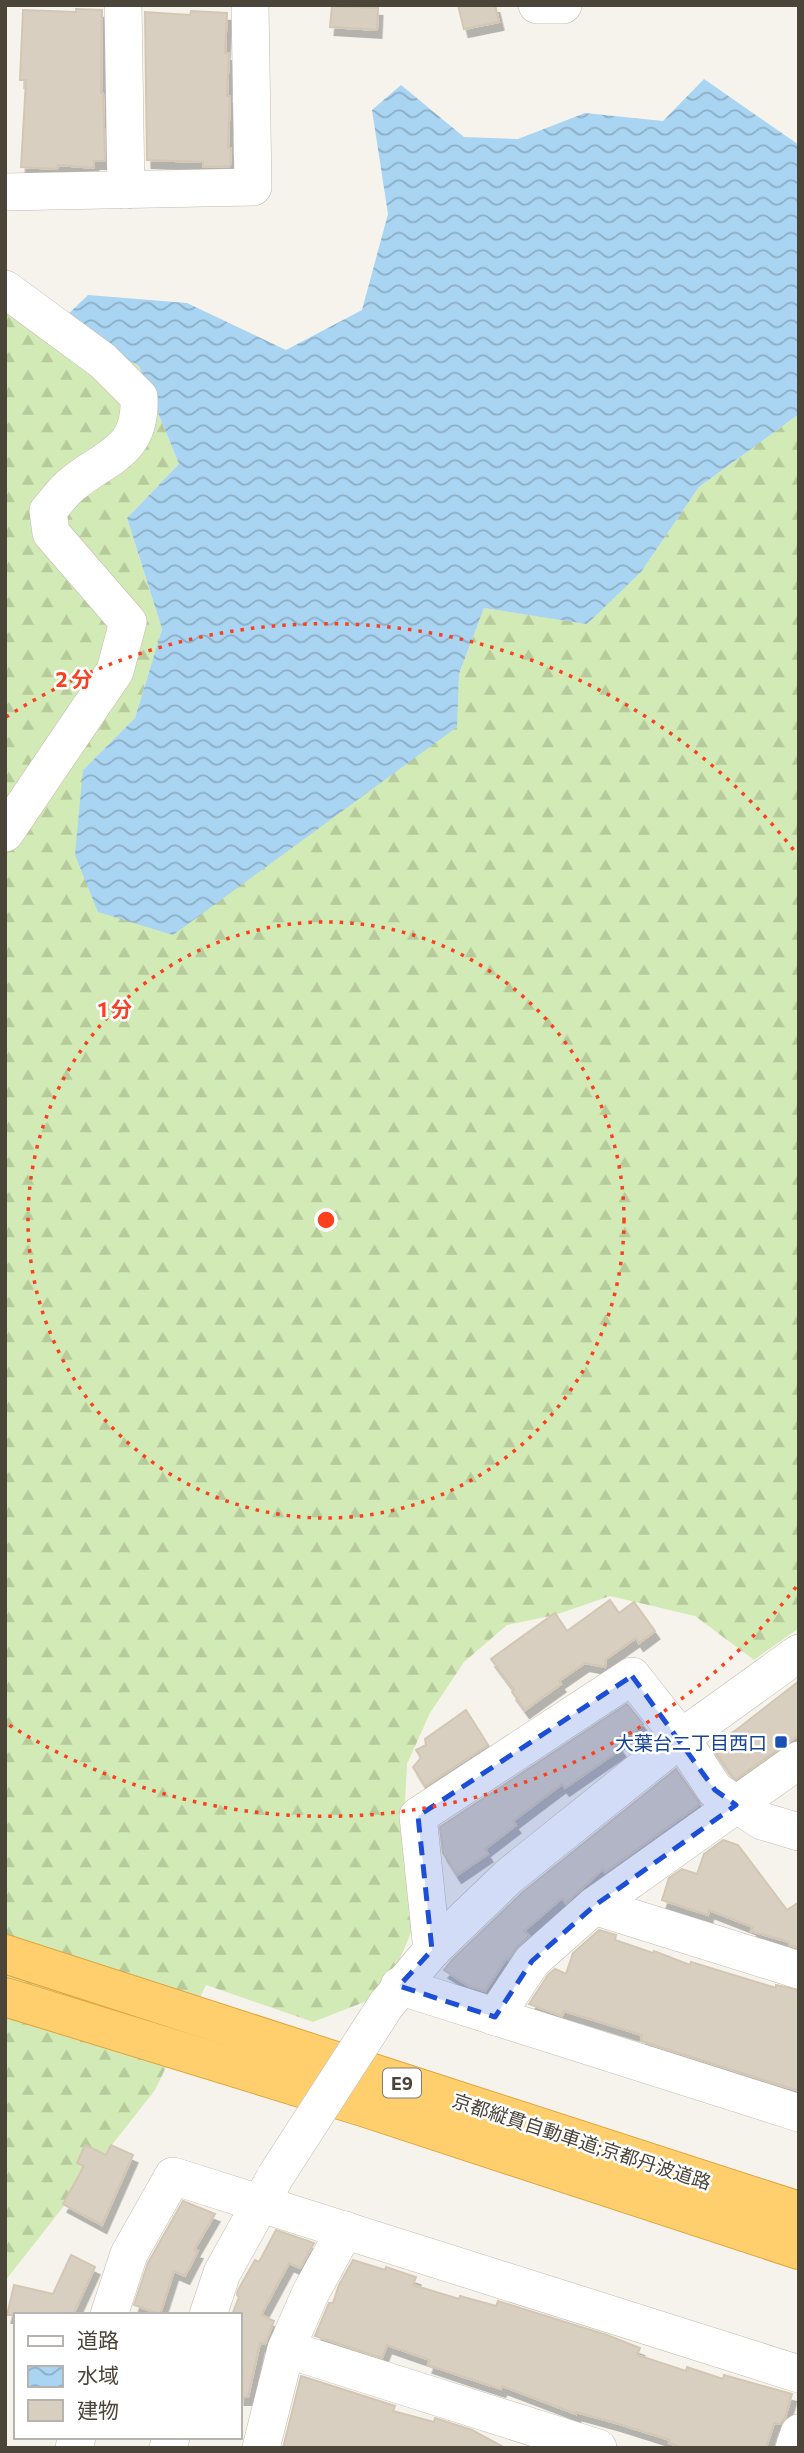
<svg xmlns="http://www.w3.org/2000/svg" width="804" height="2453" viewBox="0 0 804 2453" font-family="Commissioner,'Noto Sans JP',sans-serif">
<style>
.forest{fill:url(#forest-firs)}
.water{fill:url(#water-waves)}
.building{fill:#d8cfc1;stroke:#d3c7b4;stroke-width:2;filter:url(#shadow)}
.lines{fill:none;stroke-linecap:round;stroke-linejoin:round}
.minor-casing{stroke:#c2bbae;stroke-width:38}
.highway-casing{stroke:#e0a43c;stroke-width:40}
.minor{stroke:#fff;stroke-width:37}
.highway{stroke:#ffcf6e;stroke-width:38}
.minor-bridge-casing{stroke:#c2bbae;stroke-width:38;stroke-linecap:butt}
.minor-bridge{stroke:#fff;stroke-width:37}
.marked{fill:#1d4ed8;fill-opacity:0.2;stroke:#1d4ed8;stroke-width:5;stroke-dasharray:14 9;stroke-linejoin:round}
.ring{fill:none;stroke:#fc3f1d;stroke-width:3.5;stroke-dasharray:3.5 7}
.transit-dot{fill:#1a4fb4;stroke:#fff;stroke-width:2.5}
.labels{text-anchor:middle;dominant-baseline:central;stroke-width:5;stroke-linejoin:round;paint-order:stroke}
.shield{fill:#fff;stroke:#817c74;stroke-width:2}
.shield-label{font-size:18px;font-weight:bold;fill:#4b4439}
.transit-label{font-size:19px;fill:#164399;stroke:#fff;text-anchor:end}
.street-label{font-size:19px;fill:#4b4439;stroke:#fff}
.centre{fill:#fc3f1d;stroke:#fff;stroke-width:3.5}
.ring-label{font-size:21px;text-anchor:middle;font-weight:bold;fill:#fc3f1d;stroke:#fff;stroke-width:5;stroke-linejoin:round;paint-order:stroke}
</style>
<defs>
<pattern id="forest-firs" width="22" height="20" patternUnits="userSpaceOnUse" patternTransform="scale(1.75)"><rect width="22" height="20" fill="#d2eab5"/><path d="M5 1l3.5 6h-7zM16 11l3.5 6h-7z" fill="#b6ca9c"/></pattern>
<pattern id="water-waves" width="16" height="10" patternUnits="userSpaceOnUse" patternTransform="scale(1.75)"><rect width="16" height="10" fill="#a9d4f2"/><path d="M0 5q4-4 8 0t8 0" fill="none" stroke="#8caec5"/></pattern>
<filter id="shadow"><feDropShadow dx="4.5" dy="8" stdDeviation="0" flood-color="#0004"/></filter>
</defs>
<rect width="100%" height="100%" fill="#f6f3ec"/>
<path class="forest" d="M5,288L139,366L179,464L127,518L162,629L135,718L83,770L172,935L456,727L459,674L484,608L587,623L641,572L699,487L799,414V1628L754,1660L695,1616L610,1596L555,1615L507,1625L464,1662L430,1713L407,1764L404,1821L413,1928L385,1994L313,2022L206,1985L155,2090L5,2281Z"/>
<path class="water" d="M704,79L799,145V414L699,487L641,572L587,624L484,608L459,674L457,727L173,935L98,912L75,855L83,770L135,718L162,629L127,518L179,464L139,366L61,321L88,295L187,303L286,350L362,310L388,214L372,110L401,85L464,137L518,139L585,113L663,121Z"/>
<g class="building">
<path d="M458,5H495L499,22L464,29Z"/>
<path d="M332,6L378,8L377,30L330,27Z"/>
<path d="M76,9L102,10L101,93H103L105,161H94V168L58,165L57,169L21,167L26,80H20L23,10L76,12Z"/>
<path d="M191,11L227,13L225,53H229L227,96H230L228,148H231L230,166L203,167V162L147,160L145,12L190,15Z"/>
<path d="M610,1600L619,1613L634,1602L655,1631L639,1643L636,1638L606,1659L605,1667L585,1663L559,1681L561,1684L525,1710L512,1692L514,1690L491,1659L555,1613L567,1631Z"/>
<path d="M799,1681V1735L736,1779L733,1777L711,1746L736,1730Z"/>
<path d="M627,1704L643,1724L617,1743L621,1749L565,1788L562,1784L513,1821L516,1825L485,1849L488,1854L457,1875L443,1853L440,1827Z"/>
<path d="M466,1710L488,1745L425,1786L413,1767L421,1758L416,1750L426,1745L425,1739Z"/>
<path d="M676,1769L700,1804L605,1872L603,1869L566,1903L562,1898L524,1931L529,1936L518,1946L508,1960L506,1959L485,1991L469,1986L444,1970L452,1960L523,1892Z"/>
<path d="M723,1840L738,1845L787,1910L799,1902V1948L789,1945V1942L751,1931L753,1927L709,1910L708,1915L662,1900L669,1878L682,1869L697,1874L704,1854Z"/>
<path d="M599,1930L616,1935L615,1940L653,1953L654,1951L690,1965L691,1962L776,1988V1985L799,1990V2091L641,2041L642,2035L564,2011L562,2016L529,2004L548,1975L555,1969L566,1974L573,1953Z"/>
<path d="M85,2145L106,2155L111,2145L133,2155L102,2225L63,2204L84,2166L77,2163Z"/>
<path d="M183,2201L215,2214L194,2250L198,2251L185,2276L174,2271L160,2314L134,2305L148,2263Z"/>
<path d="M276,2230L314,2243L300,2268L289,2263L261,2315L274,2321L265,2344L260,2343L248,2397H240V2315H232L239,2297L237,2295L238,2290L255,2260L259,2262Z"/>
<path d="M71,2255L95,2267L73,2315H7L14,2285L53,2294Z"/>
<path d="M353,2260L385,2270L386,2267L416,2277L413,2285L459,2299L460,2296L496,2306L498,2301L607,2335L640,2348L637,2355L686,2371L687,2367L723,2379L724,2375L792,2394L785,2418L780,2424L774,2423L766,2448H683L669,2443L670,2440L616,2423L576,2412V2414L502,2386L501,2389L464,2377L428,2365L430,2360L387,2345L382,2358L315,2336L329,2303H333L339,2285Z"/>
<path d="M301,2376L395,2406L393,2411L434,2422L435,2418L472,2430L505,2448H283Z"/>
</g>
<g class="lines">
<defs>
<g id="minor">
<path d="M123,5L126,190"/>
<path d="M537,5H563"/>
<path d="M5,192L253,187L250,5"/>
<path d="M5,289L103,361L139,397C142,453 105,456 70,486C62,493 55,503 48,511L51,533L128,622L115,671L5,833"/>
<path d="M594,1906L799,1970"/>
<path d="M432,1950L418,1816L632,1676L681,1738L715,1790L762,1821L799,1832"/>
<path d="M399,1986L799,2113"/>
<path d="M386,2005L432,1950L509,1876L681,1738L799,1653"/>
<path d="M495,2017L532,1961L594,1906L799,1760"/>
<path d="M109,2315L129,2254L173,2176L799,2374"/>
<path d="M208,2315L222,2273L273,2181"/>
<path d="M286,2349L598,2448"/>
<path d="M74,2448L77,2437"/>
<path d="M168,2448L171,2437"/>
<path d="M261,2448L286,2349L310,2294L345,2230"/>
<path d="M794,2448L799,2433"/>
</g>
<g id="highway">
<path d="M5,1954L799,2211"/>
<path d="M5,1997L363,2107L799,2250"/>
</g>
</defs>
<use href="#minor" class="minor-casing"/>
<use href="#highway" class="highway-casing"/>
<use href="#minor" class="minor"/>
<use href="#highway" class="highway"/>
<defs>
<path id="minor-bridge" d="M275,2177L386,2005"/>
</defs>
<use href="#minor-bridge" class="minor-bridge-casing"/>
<use href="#minor-bridge" class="minor-bridge"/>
</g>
<path class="marked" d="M632,1676L715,1790L736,1805L594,1906L532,1961L495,2017L399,1986L432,1950L418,1816Z"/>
<g class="ring">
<circle cx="326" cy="1220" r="298"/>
<path d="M796 1587A596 596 0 0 1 6 1723M6 717A596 596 0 0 1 796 853"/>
</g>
<rect class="transit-dot" x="774" y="1735" width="14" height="14" rx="3.5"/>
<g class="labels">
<rect class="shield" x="383" y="2068.5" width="38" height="29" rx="5"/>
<g class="shield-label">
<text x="402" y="2083">E9</text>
</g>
<g class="transit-label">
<text x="767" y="1742">大葉台二丁目西口</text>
</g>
<g class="street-label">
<text transform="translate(582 2141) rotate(18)">京都縦貫自動車道;京都丹波道路</text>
</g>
</g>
<circle cx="326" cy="1220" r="10" class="centre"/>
<g class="ring-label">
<text x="74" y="687">2 分</text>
<text x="115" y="1017">1 分</text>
</g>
<rect width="804" height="2453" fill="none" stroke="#4b4439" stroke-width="14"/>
<rect x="14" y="2313" width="228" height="126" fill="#ffffff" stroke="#b7b4b0" stroke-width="2"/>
<rect x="28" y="2336" width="35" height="10" fill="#ffffff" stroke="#b7b4b0" stroke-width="2"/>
<text x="77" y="2348" font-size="21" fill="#4b4439">道路</text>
<rect x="28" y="2366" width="35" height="21" fill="url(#water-waves)" stroke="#b7b4b0" stroke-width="2"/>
<text x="77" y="2383" font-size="21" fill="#4b4439">水域</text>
<rect x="28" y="2400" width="35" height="21" fill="#d8cfc1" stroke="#b7b4b0" stroke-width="2"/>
<text x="77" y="2418" font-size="21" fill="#4b4439">建物</text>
</svg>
